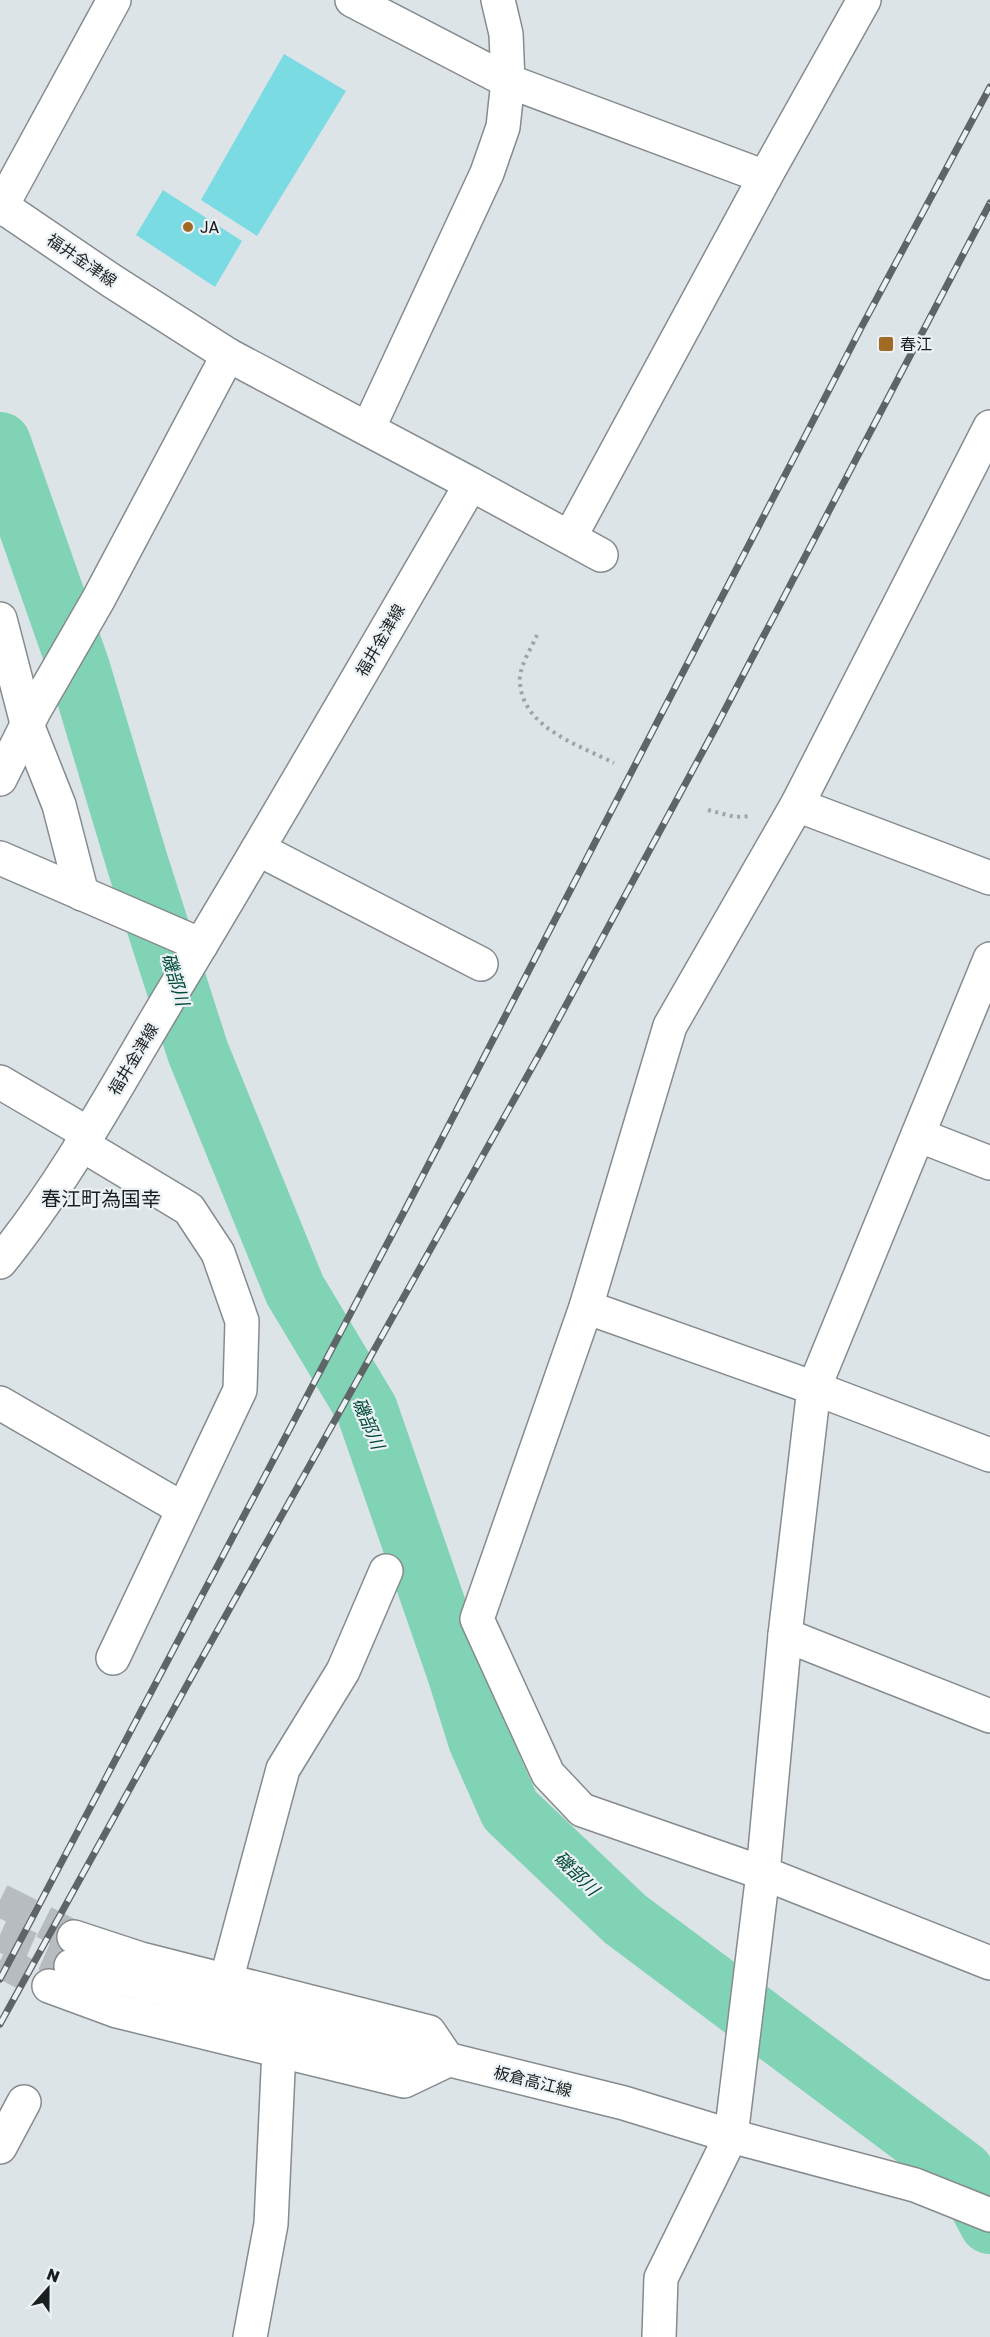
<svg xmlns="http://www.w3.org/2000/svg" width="990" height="2337" viewBox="0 0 990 2337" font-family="'Golos Text','Noto Sans JP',sans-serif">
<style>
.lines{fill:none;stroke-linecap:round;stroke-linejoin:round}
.river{stroke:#81d3b5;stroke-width:62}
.building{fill:#7bdbe3}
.minor-tunnel{stroke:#b6bcc0;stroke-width:33;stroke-dasharray:33 16;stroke-linecap:butt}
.major-tunnel{stroke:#b6bcc0;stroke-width:33;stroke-dasharray:33 16;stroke-linecap:butt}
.minor-casing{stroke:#858b8e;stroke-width:36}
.major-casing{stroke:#858b8e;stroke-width:36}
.path{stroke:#9ea4a7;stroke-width:4;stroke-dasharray:3 4.5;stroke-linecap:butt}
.minor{stroke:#fff;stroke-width:33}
.major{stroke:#fff;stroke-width:33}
.rail-casing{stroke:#5f6466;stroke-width:7}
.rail{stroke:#ebf1f5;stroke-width:4.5;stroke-dasharray:14;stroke-linecap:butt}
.poi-dot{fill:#a06a24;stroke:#ebf1f5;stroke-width:2}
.labels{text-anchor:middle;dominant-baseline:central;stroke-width:4.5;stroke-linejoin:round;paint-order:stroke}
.poi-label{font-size:16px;fill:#1b1e1f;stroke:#ebf1f5;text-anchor:start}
.street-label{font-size:16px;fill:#1b1e1f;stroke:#ebf1f5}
.water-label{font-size:18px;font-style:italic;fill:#004a37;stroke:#ebf1f5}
.quarter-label{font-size:20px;fill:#1b1e1f;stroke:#ebf1f5}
</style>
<rect width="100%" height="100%" fill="#dde4e8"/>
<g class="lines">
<path class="river" d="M0,443L79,668L138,865L198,1052L295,1290L367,1410L457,1670L479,1740L510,1810L625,1919L963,2172L990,2223"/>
</g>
<g class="building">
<path d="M284,54L346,91L257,236L201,200Z"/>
<path d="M163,190L242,241L215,287L136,235Z"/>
</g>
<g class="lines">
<g class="minor-tunnel">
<path d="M0,1900L74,1937"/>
<path d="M0,1961L49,1986"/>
</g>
<path class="major-tunnel" d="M0,1935L71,1966"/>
<defs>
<g id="minor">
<path d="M352,0L508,81L765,177"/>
<path d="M0,209L114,0"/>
<path d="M990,427L797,805L670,1026L586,1307L477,1619L548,1774L582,1810L763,1873L990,1963"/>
<path d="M368,429L487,173L503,127L508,81L506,34L498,0"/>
<path d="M471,484L601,555"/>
<path d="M570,537L765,177L864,0"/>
<path d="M0,619L28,727L59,805L82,894"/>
<path d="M0,779L34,711L98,600L228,355"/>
<path d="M797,805L990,878"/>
<path d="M258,849L481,964"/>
<path d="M0,858L201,945"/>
<path d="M0,1082L87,1133"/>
<path d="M918,1135L990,1163"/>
<path d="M81,1144L189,1209L218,1253L242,1321L240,1390L113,1658"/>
<path d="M586,1307L814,1388L990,1455"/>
<path d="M0,1403L183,1509"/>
<path d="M785,1635L990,1716"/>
<path d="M226,1981L283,1769L343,1671L386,1571"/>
<path d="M49,1986L117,2011L404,2081L448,2060L429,2032L141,1959L74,1937"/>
<path d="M0,2147L24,2102"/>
<path d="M250,2337L271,2224L279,2049"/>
<path d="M659,2337L661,2278L731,2136L763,1873L785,1635L814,1388L990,959"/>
</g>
<g id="major">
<path d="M0,205L112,281L228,355L471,484C372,654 274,824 172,993C118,1083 67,1179 0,1262"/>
<path d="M71,1966L624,2103L731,2136L915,2185L990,2215"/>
</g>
</defs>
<use href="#minor" class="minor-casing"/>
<use href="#major" class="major-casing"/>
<g class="path">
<path d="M537,635C531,649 518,668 520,683C523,728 579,745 614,763"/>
<path d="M708,810L735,817L752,816"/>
</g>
<use href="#minor" class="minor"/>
<use href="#major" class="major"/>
<defs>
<g id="rail">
<path d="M0,1979L406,1208L861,328L990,87"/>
<path d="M0,2024L192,1676L544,1046L717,725L990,203"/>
</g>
</defs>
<use href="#rail" class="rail-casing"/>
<use href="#rail" class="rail"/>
</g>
<g class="poi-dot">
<circle cx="188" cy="227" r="6"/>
<rect x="878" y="336" width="16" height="16" rx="3"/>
</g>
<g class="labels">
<g class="poi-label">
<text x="200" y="227">JA</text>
<text x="900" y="344">春江</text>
</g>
<g class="street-label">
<text transform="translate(82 260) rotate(34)">福井金津線</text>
<text transform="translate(380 640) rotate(-60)">福井金津線</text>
<text transform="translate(133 1059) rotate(-59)">福井金津線</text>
<text transform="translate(533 2081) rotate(14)">板倉高江線</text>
</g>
<g class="water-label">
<text transform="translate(176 979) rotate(73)">磯部川</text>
<text transform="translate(369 1423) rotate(67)">磯部川</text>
<text transform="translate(577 1873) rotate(44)">磯部川</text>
</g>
<g class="quarter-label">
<text x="101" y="1198">春江町為国幸</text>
</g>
</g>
<g transform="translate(48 2289) rotate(21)" stroke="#ebf1f5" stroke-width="4.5" paint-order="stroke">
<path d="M0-4.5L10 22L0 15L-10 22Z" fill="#1b1e1f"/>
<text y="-9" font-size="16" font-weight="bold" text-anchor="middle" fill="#1b1e1f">N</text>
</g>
</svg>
